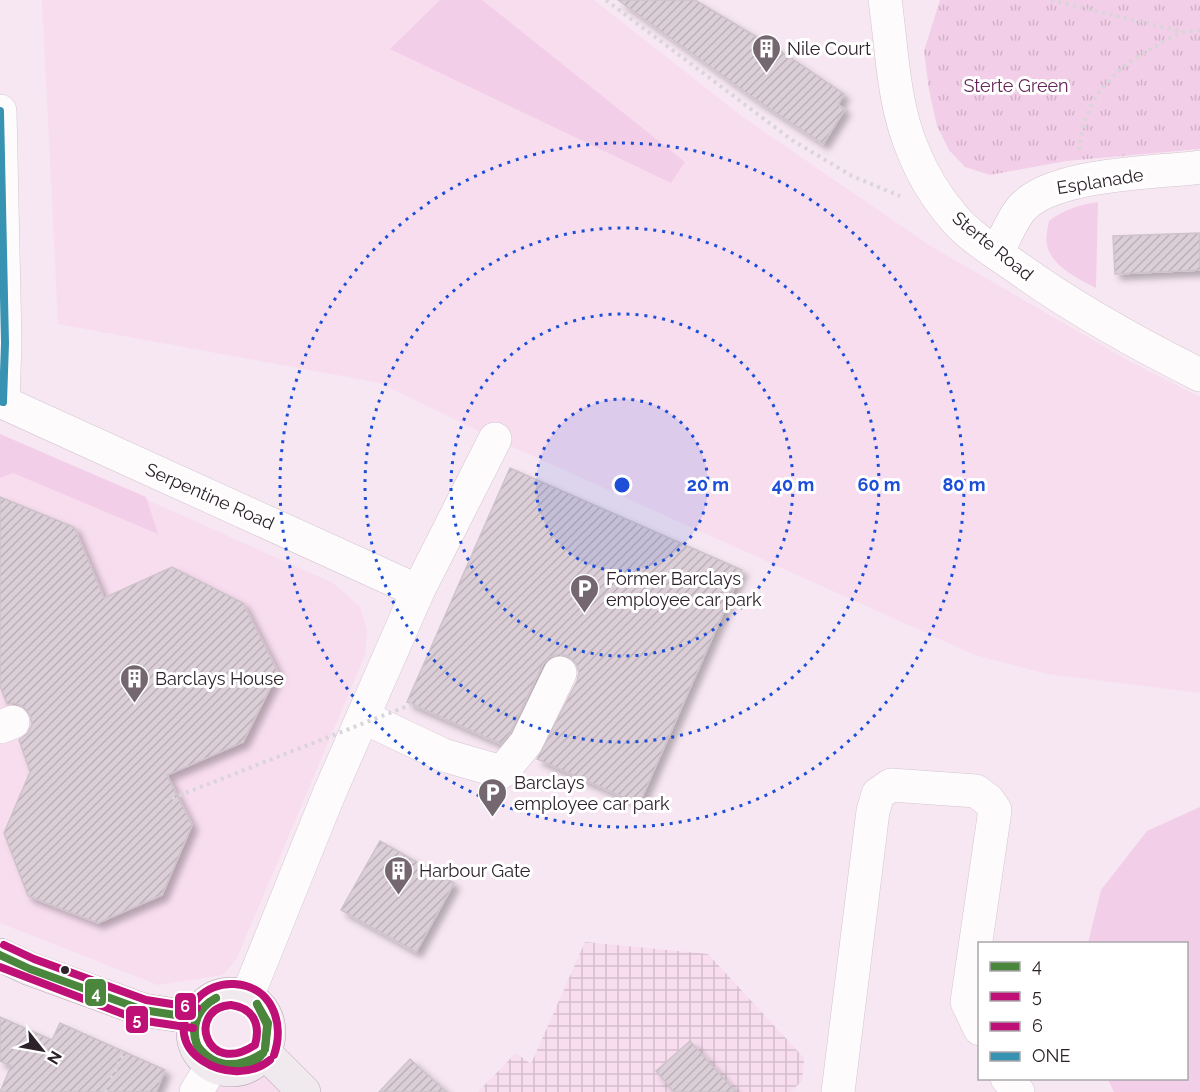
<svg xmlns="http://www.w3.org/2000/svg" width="1200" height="1092" viewBox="0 0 1200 1092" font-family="Raleway,sans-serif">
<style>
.built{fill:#f8ddef}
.industrial{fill:url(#industrial-grid)}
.grass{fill:#f3cee8}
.park{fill:url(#park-tufts)}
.building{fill:url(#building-hatch);stroke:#cfc3cb;stroke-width:1.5;filter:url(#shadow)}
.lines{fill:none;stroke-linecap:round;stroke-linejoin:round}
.minor-casing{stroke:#d2c5ce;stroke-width:34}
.major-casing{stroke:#baa9b6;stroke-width:34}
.path{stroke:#d9d5d8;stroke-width:4;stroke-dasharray:3 4.5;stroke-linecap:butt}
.minor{stroke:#fefbfd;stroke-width:33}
.major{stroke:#f0e9ee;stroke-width:33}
.path-bridge{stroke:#d9d5d8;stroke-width:4;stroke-dasharray:3 4.5;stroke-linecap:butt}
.bus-1-casing{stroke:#fff;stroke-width:12}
.bus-2-casing{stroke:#fff;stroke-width:12}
.bus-3-casing{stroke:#fff;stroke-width:12}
.bus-4-casing{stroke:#fff;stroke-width:12}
.bus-1{stroke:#4b863d;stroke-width:8}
.bus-2{stroke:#be1076;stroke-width:8}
.bus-3{stroke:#be1076;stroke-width:8}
.bus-4{stroke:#3793b1;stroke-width:8}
.ring{fill:none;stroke:#1d4ed8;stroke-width:3;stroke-dasharray:3 6}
.bus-dot{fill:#2d222a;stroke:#fff;stroke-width:2}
.labels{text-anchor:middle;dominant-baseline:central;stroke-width:6;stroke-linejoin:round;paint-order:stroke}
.poi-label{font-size:18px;fill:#2d222a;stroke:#fff;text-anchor:start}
.park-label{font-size:18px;fill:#672859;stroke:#fff}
.street-label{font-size:18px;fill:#2d222a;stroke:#fff}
.centre{fill:#1d4ed8;stroke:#fff;stroke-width:3}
.ring-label{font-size:18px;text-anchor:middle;font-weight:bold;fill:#1d4ed8;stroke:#fff;stroke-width:6;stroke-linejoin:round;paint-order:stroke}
.line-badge{stroke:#fff;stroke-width:2}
.badge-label{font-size:16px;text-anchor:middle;font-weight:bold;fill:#fff}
</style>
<defs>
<pattern id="industrial-grid" width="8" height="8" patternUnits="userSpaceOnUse" patternTransform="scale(1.5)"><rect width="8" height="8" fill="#f8ddef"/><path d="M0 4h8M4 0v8" fill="none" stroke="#d5bdcd"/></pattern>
<pattern id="park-tufts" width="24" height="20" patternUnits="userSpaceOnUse" patternTransform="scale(1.5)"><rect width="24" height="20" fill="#f3cee8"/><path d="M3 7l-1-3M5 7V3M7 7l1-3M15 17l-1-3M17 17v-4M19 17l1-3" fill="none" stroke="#d1b1c7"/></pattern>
<pattern id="building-hatch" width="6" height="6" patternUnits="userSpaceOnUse" patternTransform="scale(1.5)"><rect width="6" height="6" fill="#dbced6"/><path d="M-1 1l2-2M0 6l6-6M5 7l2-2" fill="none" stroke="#bcb1b8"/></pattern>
<filter id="shadow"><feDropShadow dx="5.5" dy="5.5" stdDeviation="3" flood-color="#0004"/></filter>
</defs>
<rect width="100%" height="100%" fill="#f7e7f2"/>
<g class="built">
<path d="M42,0H594L740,115L929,245L1127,360L1200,397V693L1047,674L975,655L495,439L380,383L58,324Z"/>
<path d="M0,434L333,583L360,607L367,630L365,655L237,958L223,975L158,985L0,923Z"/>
<path d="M255,1062L304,1092H196L225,1070H238Z"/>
</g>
<path class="industrial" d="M585,942L708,954L804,1058L802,1081L790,1092H478L516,1053L531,1064Z"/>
<g class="grass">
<path d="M440,0H482L685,162L671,183L390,49Z"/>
<path d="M1098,202L1096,288C1079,279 1051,266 1047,245C1045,238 1048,228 1049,221C1065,209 1079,205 1098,202Z"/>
<path d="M0,434L146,497L158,534L13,473L0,478Z"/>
<path d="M1200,807V1092H1114L1108,1079L1186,1078V944L1088,943L1101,890L1147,831Z"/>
</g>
<path class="park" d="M940,0H1200V149L1066,161L990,175L965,167L949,150L937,126L929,90L924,51Z"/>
<g class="building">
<path d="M618,0H695L782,52L844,94L838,105L845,109L823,144L758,101Z"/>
<path d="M1200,233V270L1115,274L1113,236Z"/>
<path d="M510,468L742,570L639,804L537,759L577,681L579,672L576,663L568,656L559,654L550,657L543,664L510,733L501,744L407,702Z"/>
<path d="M0,497L74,527L104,598L172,567L243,603L278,672L243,742L167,775L192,825L162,895L98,923L28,896L4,833L30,772L19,740L28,733L32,724L30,715L24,707L15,703L7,704L0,686Z"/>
<path d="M380,841L454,883L416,952L341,910Z"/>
<path d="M0,1017L52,1040L60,1023L165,1070L156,1092H0L11,1066L0,1061Z"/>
<path d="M690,1041L736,1092H674L656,1071Z"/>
<path d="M410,1059L447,1092H379Z"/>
</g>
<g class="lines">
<defs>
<g id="minor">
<path d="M885,0C892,48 893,103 912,148C922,174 936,197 954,218C970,237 995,252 1015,266C1073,308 1136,343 1200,375"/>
<path d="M0,111L5,343L3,402"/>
<path d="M997,254C1004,240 1011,221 1021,209C1051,173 1155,173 1200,167"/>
<path d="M0,401L418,591L329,794L247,997"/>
<path d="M418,591L495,439"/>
<path d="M363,717L443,755L502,772L526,743L560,673"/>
<path d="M0,727L13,722"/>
<path d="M1007,1078L1018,1092"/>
<path d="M196,1092L212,1066"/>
<path d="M838,1092L873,811L878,794L891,785L976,791L988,800L995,810L967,1002L980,1029"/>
</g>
<g id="major">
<path d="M0,955L30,969L143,1010L195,1018"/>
<circle cx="231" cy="1032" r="38"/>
<path d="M264,1052L304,1092"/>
</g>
</defs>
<use href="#minor" class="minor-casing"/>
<use href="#major" class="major-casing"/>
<g class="path">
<path d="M606,0L792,140L852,176L900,196"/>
<path d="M1051,0L1183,32L1200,30"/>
<path d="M1079,150C1085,85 1129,58 1183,32"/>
<path d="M105,1092L124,1052"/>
</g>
<use href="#minor" class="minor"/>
<use href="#major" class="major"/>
<path class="path-bridge" d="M165,801L423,700"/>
<defs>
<g id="bus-1">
<path d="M0,955L30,969L143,1010L195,1018"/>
<path d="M257,1004L268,1023L265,1049"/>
<path d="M257,1004L267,1025L265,1049"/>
<path d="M197,1045C215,1070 239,1068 263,1053"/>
<path d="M197,1045C211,1070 244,1080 263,1053"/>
<path d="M197,1045C189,1025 197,1008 216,998"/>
<path d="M197,1045C191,1025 198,1008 216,998"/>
</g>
<g id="bus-2">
<path d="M0,967L139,1020L193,1028"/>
<path d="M231,1005C253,1008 261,1024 255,1045C205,1078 186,1008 231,1005Z"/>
</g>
<g id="bus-3">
<path d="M4,945L34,959L146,1000L197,1008"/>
<path d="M270,1060C232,1092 152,1050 197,999C206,989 220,983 234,984C272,986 285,1023 274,1055"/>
</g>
<path id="bus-4" d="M0,111L5,343L3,402L0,401"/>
</defs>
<use href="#bus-1" class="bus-1-casing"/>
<use href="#bus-2" class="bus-2-casing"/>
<use href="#bus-3" class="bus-3-casing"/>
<use href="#bus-4" class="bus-4-casing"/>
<use href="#bus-1" class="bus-1"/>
<use href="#bus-2" class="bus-2"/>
<use href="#bus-3" class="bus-3"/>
<use href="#bus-4" class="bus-4"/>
</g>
<circle cx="622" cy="485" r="86" fill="#1d4ed8" fill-opacity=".12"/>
<g class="ring">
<circle cx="622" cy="485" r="86"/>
<circle cx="622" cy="485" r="171"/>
<circle cx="622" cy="485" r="257"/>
<circle cx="622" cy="485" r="342"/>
</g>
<defs>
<symbol id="building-pin" viewBox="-11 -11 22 30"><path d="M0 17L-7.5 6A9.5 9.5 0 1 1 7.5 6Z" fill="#746770" stroke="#fff"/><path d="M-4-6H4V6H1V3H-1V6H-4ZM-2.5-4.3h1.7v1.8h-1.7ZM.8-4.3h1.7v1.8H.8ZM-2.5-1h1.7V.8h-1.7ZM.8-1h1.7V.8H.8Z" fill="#fff"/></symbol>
<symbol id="parking-pin" viewBox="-11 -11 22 30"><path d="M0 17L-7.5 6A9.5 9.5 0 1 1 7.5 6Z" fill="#746770" stroke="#fff"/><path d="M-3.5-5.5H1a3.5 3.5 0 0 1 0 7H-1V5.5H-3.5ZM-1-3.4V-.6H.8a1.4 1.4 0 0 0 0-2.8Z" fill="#fff"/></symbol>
</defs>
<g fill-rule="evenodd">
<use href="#building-pin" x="750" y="32" width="33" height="45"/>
<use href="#parking-pin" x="568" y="572" width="33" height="45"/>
<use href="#building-pin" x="118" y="662" width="33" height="45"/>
<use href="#parking-pin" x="476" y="776" width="33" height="45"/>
<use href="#building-pin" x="382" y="854" width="33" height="45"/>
</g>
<circle class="bus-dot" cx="65" cy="970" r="5"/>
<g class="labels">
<g class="poi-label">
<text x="787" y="48">Nile Court</text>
<text x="606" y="578">Former Barclays<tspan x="606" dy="21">employee car park</tspan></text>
<text x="155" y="678">Barclays House</text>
<text x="514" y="782">Barclays<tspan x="514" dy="21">employee car park</tspan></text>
<text x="419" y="870">Harbour Gate</text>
</g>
<g class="park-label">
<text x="1016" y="85">Sterte Green</text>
</g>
<g class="street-label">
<text transform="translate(1100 181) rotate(-9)">Esplanade</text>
<text transform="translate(993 246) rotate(39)">Sterte Road</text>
<text transform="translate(210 496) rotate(24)">Serpentine Road</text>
</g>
</g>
<circle cx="622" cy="485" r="9" class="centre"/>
<g class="ring-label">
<text x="708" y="491">20 m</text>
<text x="793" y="491">40 m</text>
<text x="879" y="491">60 m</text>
<text x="964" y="491">80 m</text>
</g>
<g class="line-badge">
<rect x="84" y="978" width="23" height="29" rx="6" fill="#4b863d"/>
<rect x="174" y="992" width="23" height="29" rx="6" fill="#be1076"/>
<rect x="125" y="1005" width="24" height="29" rx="6" fill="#be1076"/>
</g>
<g class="badge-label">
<text x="96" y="999">4</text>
<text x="185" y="1012">6</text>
<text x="137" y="1025">5</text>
</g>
<rect x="978" y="942" width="210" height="138" fill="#ffffff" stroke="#aba7aa" stroke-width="1.5"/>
<rect x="990" y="962" width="30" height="9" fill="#4b863d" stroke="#aba7aa" stroke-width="1.5"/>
<text x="1032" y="972" font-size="18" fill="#2d222a">4</text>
<rect x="990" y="992" width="30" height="9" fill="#be1076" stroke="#aba7aa" stroke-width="1.5"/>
<text x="1032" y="1002" font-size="18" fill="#2d222a">5</text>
<rect x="990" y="1022" width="30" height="9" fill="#be1076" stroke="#aba7aa" stroke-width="1.5"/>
<text x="1032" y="1032" font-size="18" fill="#2d222a">6</text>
<rect x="990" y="1052" width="30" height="9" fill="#3793b1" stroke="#aba7aa" stroke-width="1.5"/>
<text x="1032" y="1062" font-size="18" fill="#2d222a">ONE</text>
<g transform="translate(42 1050) rotate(121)" stroke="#ffffff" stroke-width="4.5" paint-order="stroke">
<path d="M0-4.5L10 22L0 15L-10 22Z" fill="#2d222a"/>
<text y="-9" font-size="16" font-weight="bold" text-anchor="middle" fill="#2d222a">N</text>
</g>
</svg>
